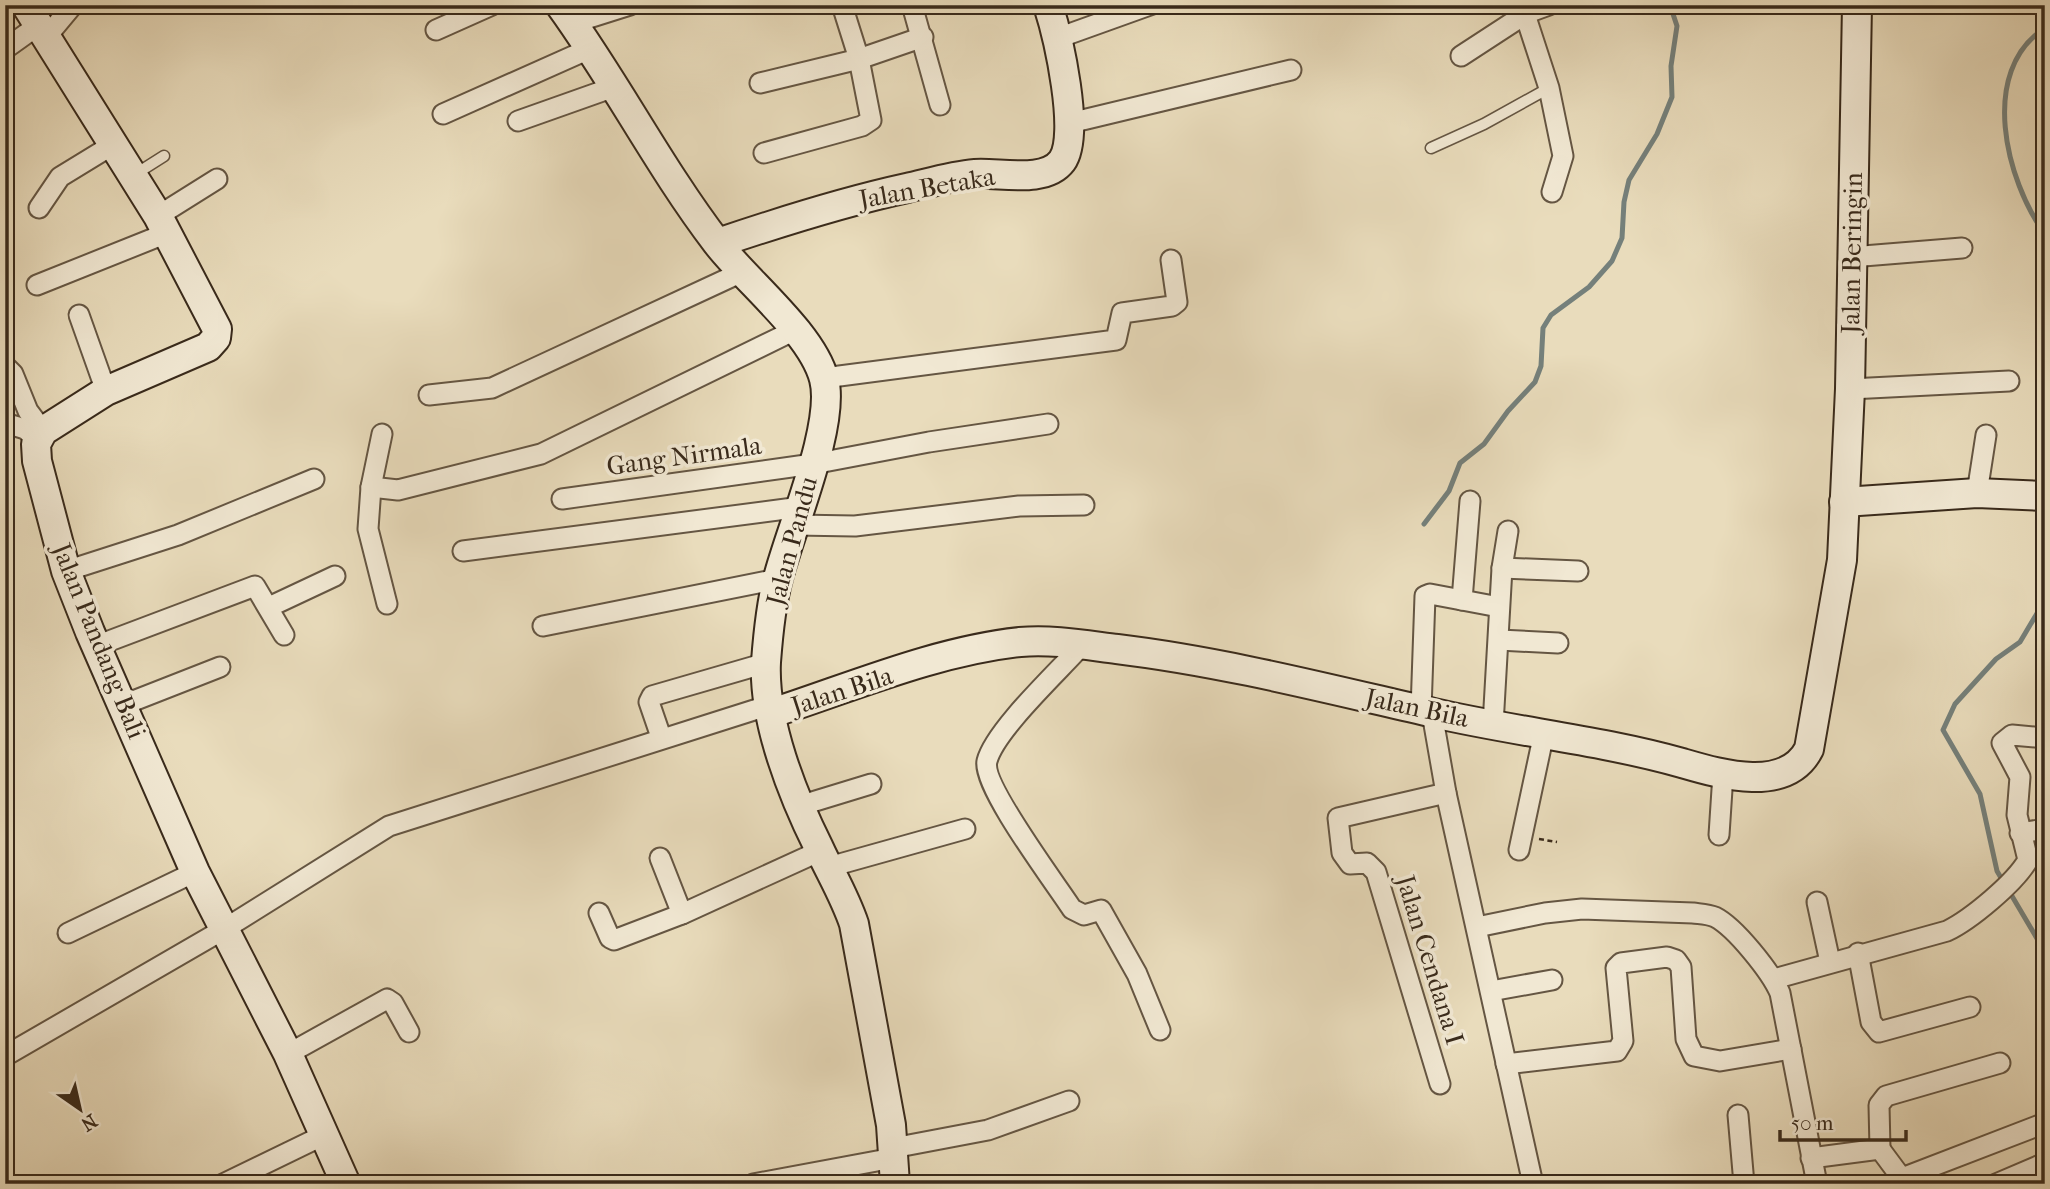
<svg xmlns="http://www.w3.org/2000/svg" width="2050" height="1189" viewBox="0 0 2050 1189" font-family="'IM FELL French Canon',serif">
<style>
.lines{fill:none;stroke-linecap:round;stroke-linejoin:round}
.stream{stroke:#75807b;stroke-width:5}
.lane-casing{stroke:#655643;stroke-width:13}
.street-casing{stroke:#655643;stroke-width:23}
.secondary-casing{stroke:#392a1b;stroke-width:32}
.path{stroke:#392a1b;stroke-width:2.5;stroke-dasharray:5 3.5;stroke-linecap:butt}
.lane{stroke:#f1e8d3;stroke-width:10}
.street{stroke:#f1e8d3;stroke-width:19}
.secondary{stroke:#f1e8d3;stroke-width:28}
.labels{text-anchor:middle;dominant-baseline:central;stroke-width:7;stroke-linejoin:round;paint-order:stroke}
.street-label{font-size:26px;fill:#392a1b;stroke:#f1e8d3}
</style>
<rect width="100%" height="100%" fill="#e9dcbc"/>
<filter id="stains"><feTurbulence type="fractalNoise" baseFrequency=".00286" numOctaves="4"/><feColorMatrix values="0 0 0 0 .2 0 0 0 0 .09 0 0 0 0 .02 0 0 0 .5 -.17"/></filter>
<radialGradient id="worn" r=".72"><stop offset=".6" stop-color="#630" stop-opacity="0"/><stop offset="1" stop-color="#630" stop-opacity=".3"/></radialGradient>
<g class="lines">
<g class="stream">
<path d="M2045,28C1978,71 2006,181 2045,234"/>
<path d="M1424,524L1449,491L1460,463L1484,444L1508,411L1535,382L1541,366L1543,328L1551,315L1589,287L1612,261L1622,238L1624,202L1629,180L1657,134L1672,97L1671,66L1677,26L1670,5"/>
<path d="M2004,883L1997,871L1980,794L1943,730L1955,704L1996,659L2020,642L2045,600"/>
<path d="M2009,891L2045,952"/>
</g>
<defs>
<g id="lane">
<path d="M1431,148L1484,124L1549,88"/>
<path d="M134,175L164,156"/>
</g>
<g id="street">
<path d="M912,5L940,105"/>
<path d="M1522,5L1549,88L1563,156L1552,192"/>
<path d="M573,23L630,5"/>
<path d="M436,30L492,5"/>
<path d="M48,35L73,5"/>
<path d="M1058,38L1150,5"/>
<path d="M5,49L40,24"/>
<path d="M1461,56L1527,13L1549,5"/>
<path d="M760,83L859,59L923,37"/>
<path d="M443,114L589,49"/>
<path d="M518,121L614,87"/>
<path d="M1070,123L1291,70"/>
<path d="M764,153L862,126L871,120L859,59L842,5"/>
<path d="M39,208L60,177L114,144"/>
<path d="M158,216L217,179"/>
<path d="M1851,257L1962,248"/>
<path d="M37,285L167,233"/>
<path d="M79,315L106,391"/>
<path d="M5,366L13,374L28,411L43,431"/>
<path d="M824,378L1116,340L1122,313L1172,306L1177,302L1171,260"/>
<path d="M1850,389L2009,381"/>
<path d="M429,395L492,388L742,272"/>
<path d="M5,423L25,429L37,439"/>
<path d="M382,434L371,487L368,529L387,604"/>
<path d="M371,487L398,490L541,454L795,330"/>
<path d="M1977,493L1986,435"/>
<path d="M562,499L813,464L929,442L1048,424"/>
<path d="M795,525L855,526L1019,506L1084,505"/>
<path d="M463,551L801,507"/>
<path d="M1502,568L1578,571"/>
<path d="M66,571L178,535L314,479"/>
<path d="M1462,600L1470,501"/>
<path d="M269,607L335,576"/>
<path d="M543,626L778,579"/>
<path d="M1499,640L1558,643"/>
<path d="M1082,645C1059,671 995,730 987,761C981,785 1056,884 1072,909L1084,915L1101,910L1137,974L1160,1030"/>
<path d="M96,646L255,586L284,635"/>
<path d="M123,705L220,667"/>
<path d="M1421,710L1425,596L1430,594L1499,607"/>
<path d="M1432,713L1446,793L1533,1184"/>
<path d="M1493,725L1502,568L1508,531"/>
<path d="M660,734L649,702L652,696L766,663"/>
<path d="M799,806L871,784"/>
<path d="M2020,833L2045,829"/>
<path d="M1719,835L1723,774"/>
<path d="M1519,850L1544,733"/>
<path d="M660,858L682,914"/>
<path d="M829,867L965,829"/>
<path d="M1817,902L1830,962"/>
<path d="M599,913L610,938L614,940L682,914L820,851"/>
<path d="M1477,927L1545,913L1582,909L1693,913C1701,914 1708,914 1715,917C1735,927 1771,972 1780,993L1817,1184"/>
<path d="M68,933L195,872"/>
<path d="M1858,953L1871,1022L1879,1032L1970,1007"/>
<path d="M1774,979L1947,931C1970,920 2015,883 2028,860L2017,815L2020,777L2002,743L2012,735L2045,738"/>
<path d="M1491,991L1552,980"/>
<path d="M288,1054L387,999L393,1003L409,1032"/>
<path d="M5,1056L226,928L389,826L770,705"/>
<path d="M1506,1064L1617,1051L1623,1041L1616,968L1621,963L1667,957L1676,960L1681,967L1686,1039L1694,1056L1720,1061L1791,1049"/>
<path d="M1440,1084L1376,872L1367,863L1350,864L1342,853L1338,818L1446,793"/>
<path d="M1738,1115L1744,1184"/>
<path d="M893,1148L988,1130L1069,1101"/>
<path d="M1880,1149L1879,1105L1886,1096L2000,1063"/>
<path d="M1811,1158L1880,1149L1906,1184"/>
<path d="M1902,1178L2045,1123"/>
<path d="M223,1184L324,1135"/>
<path d="M753,1184L893,1158"/>
<path d="M1996,1184L2045,1163"/>
</g>
<g id="secondary">
<path d="M26,5L158,216L217,329L216,338L208,347L106,391L43,431L36,444L37,461L66,571L90,632L195,872L288,1054L346,1184"/>
<path d="M560,5C616,82 659,167 717,243C746,281 812,333 824,379C836,425 790,530 778,578C771,604 768,635 766,662C763,721 793,796 819,848C831,874 845,897 854,924L891,1125L895,1184"/>
<path d="M718,243C780,222 843,202 907,188C929,183 952,176 975,174C999,172 1045,184 1062,161C1081,135 1058,36 1048,5"/>
<path d="M1844,502L1977,493L2045,496"/>
<path d="M772,713C852,687 936,651 1020,642C1052,639 1085,645 1117,649C1224,662 1329,689 1434,713C1516,732 1600,740 1682,763C1720,774 1786,794 1809,749L1842,560L1850,389L1857,5"/>
</g>
</defs>
<use href="#lane" class="lane-casing"/>
<use href="#street" class="street-casing"/>
<use href="#secondary" class="secondary-casing"/>
<path class="path" d="M1539,839L1557,842"/>
<use href="#lane" class="lane"/>
<use href="#street" class="street"/>
<use href="#secondary" class="secondary"/>
</g>
<g class="labels">
<g class="street-label">
<text transform="translate(927 188) rotate(-10)">Jalan Betaka</text>
<text transform="translate(1852 253) rotate(-89)">Jalan Beringin</text>
<text transform="translate(684 456) rotate(-8)">Gang Nirmala</text>
<text transform="translate(792 541) rotate(-75)">Jalan Pandu</text>
<text transform="translate(99 641) rotate(68)">Jalan Pandang Bali</text>
<text transform="translate(842 691) rotate(-18)">Jalan Bila</text>
<text transform="translate(1417 708) rotate(12)">Jalan Bila</text>
<text transform="translate(1430 960) rotate(73)">Jalan Cendana I</text>
</g>
</g>
<rect width="2050" height="1189" fill="none" stroke="#e9dcbc" stroke-width="28"/>
<rect x="7" y="7" width="2036" height="1175" fill="none" stroke="#392a1b" stroke-width="3.5"/>
<rect x="14" y="14" width="2022" height="1161" fill="none" stroke="#392a1b" stroke-width="2"/>
<g transform="translate(80 1109) rotate(146)" stroke="#f1e8d3" stroke-width="5" paint-order="stroke">
<path d="M0-5L12 26L0 18L-12 26Z" fill="#392a1b"/>
<text y="-10" font-size="19" font-weight="bold" text-anchor="middle" fill="#392a1b">N</text>
</g>
<path d="M1780 1130v10h126v-10" fill="none" stroke="#392a1b" stroke-width="3.5"/>
<text x="1791" y="1130" font-size="21" fill="#392a1b" stroke="#f1e8d3" stroke-width="5" paint-order="stroke">50 m</text>
<rect width="100%" height="100%" filter="url(#stains)"/>
<rect width="100%" height="100%" fill="url(#worn)"/>
</svg>
